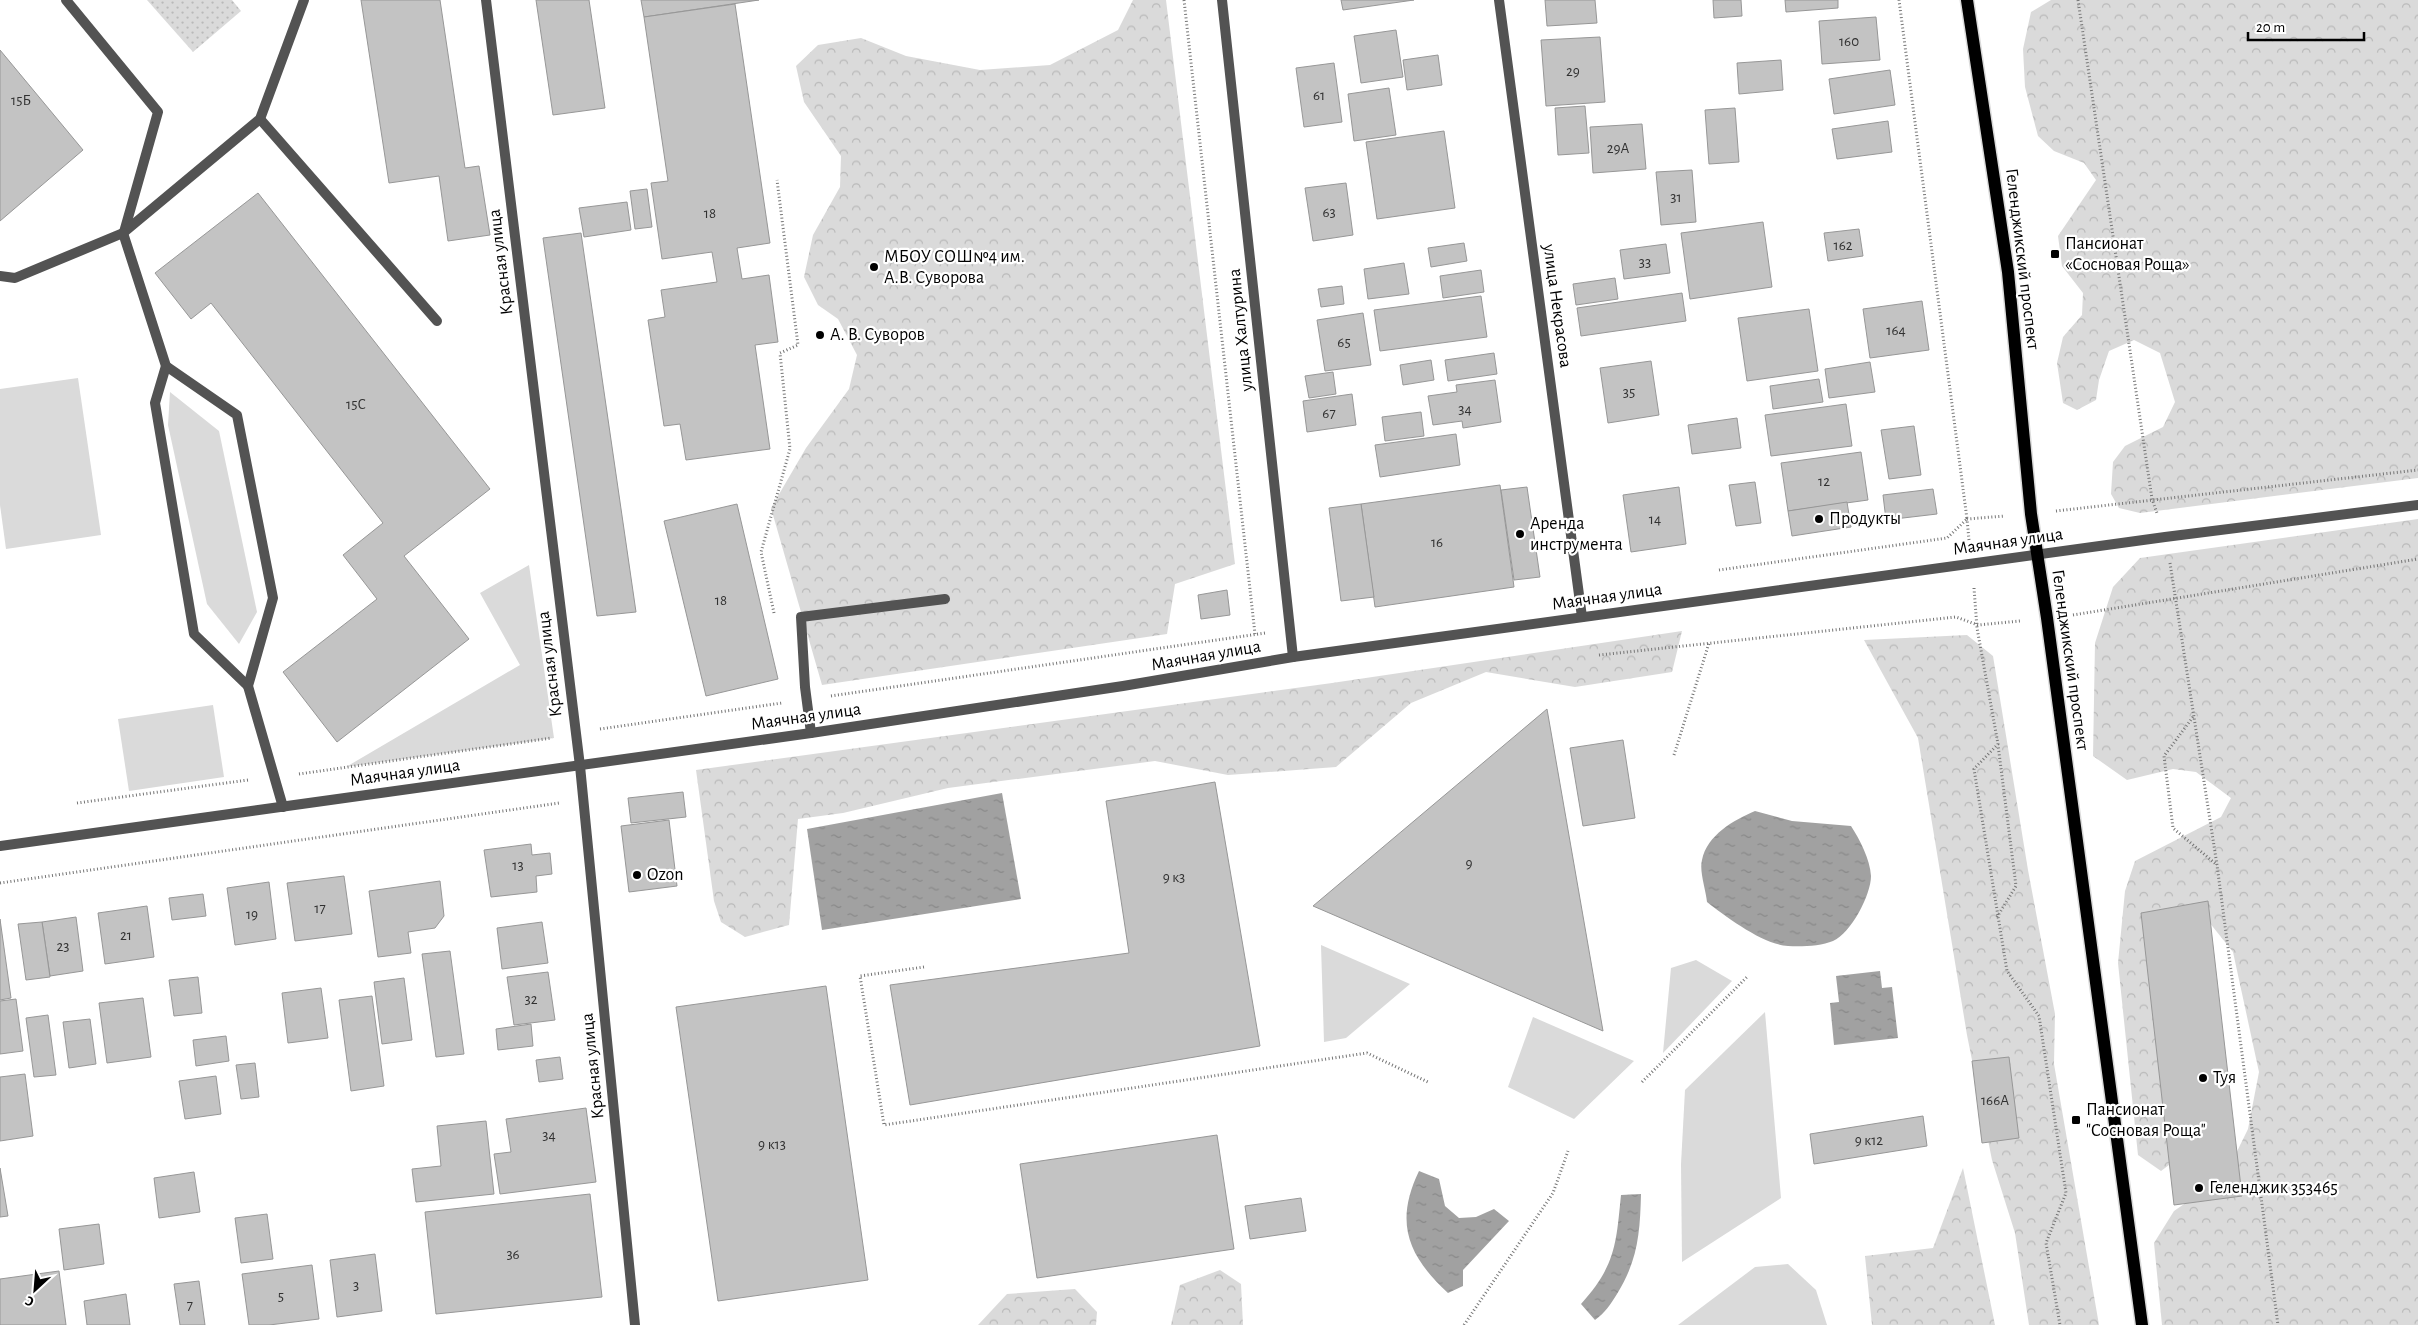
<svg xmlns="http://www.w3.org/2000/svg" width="2418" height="1325" viewBox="0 0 2418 1325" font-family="'Alegreya Sans',sans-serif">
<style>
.grass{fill:#dadada}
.forest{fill:url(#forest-crowns)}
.park{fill:url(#park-dots)}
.water{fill:url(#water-ripples)}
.building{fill:#c3c3c3;stroke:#979797}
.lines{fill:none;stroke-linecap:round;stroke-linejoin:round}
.primary-casing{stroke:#dbdbdb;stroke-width:15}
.path{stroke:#757575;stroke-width:3;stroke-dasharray:1 2.5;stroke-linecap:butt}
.service{stroke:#535353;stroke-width:10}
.minor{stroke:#535353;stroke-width:10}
.primary{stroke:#000;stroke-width:12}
.poi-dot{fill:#000;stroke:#fff;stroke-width:2}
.labels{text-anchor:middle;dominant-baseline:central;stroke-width:4.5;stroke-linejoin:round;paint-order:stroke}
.number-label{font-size:15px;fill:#313131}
.poi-label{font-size:18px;fill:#000;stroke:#fff;text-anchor:start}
.street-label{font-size:18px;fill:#000;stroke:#fff}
</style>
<defs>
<pattern id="forest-crowns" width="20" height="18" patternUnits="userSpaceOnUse" patternTransform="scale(1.25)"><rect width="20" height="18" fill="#dadada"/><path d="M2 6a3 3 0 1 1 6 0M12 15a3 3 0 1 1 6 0" fill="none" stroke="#b9b9b9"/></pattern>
<pattern id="park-dots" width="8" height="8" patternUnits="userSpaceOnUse" patternTransform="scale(1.25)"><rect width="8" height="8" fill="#dadada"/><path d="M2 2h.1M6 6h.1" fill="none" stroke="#b9b9b9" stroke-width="1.8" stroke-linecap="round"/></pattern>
<pattern id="water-ripples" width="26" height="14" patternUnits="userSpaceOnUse" patternTransform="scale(1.25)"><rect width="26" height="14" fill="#a1a1a1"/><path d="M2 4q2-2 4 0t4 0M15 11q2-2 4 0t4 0" fill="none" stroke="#898989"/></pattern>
</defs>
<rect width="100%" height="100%" fill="#fff"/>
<g class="grass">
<path d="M78,378L101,535L6,549L0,505V389Z"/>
<path d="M170,392L219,431L257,612L239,644L207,604L168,425Z"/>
<path d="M529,565L554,738L346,767L520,665L480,593Z"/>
<path d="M213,705L224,777L129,791L118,719Z"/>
<path d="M1321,945L1410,984L1346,1038L1324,1042Z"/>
<path d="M1696,960L1732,981L1663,1053L1671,968Z"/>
<path d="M1765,1012L1781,1198L1682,1262L1681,1164L1685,1090Z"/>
<path d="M1533,1017L1634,1061L1574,1119L1508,1087Z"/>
<path d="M1788,1264L1816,1290L1827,1325H1678L1755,1267Z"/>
</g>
<g class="forest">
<path d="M1133,0H1166L1235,564L1175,584L1167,634L822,685L771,508L806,448L849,389L857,355L838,319L818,305L804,277L813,235L840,187L841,156L804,102L796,66L818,45L861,38L906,56L980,70L1050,65L1118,30Z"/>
<path d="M2051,0H2418V478L2140,513L2119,508L2111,494L2113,462L2125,446L2163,427L2175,402L2160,353L2134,340L2109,351L2099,380L2096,400L2077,410L2063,403L2057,363L2063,337L2082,315L2083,293L2062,266L2058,236L2096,180L2084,163L2054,151L2038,136L2025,87L2023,49L2031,12Z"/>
<path d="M2418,519V1325H2162L2154,1243L2174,1211L2225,1176L2248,1129L2259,1072L2233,952L2201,912L2177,1159L2161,1171L2138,1155L2118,963L2125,891L2135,861L2221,817L2231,798L2196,772L2173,769L2127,780L2093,756L2095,643L2113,587L2140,558Z"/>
<path d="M1682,631L1672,672L1575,687L1486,672L1411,703L1336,767L1228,775L1155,761L948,788L843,813L798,819L789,925L745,937L721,922L714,901L696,770L1332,683Z"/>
<path d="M1967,635L1993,656L2028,870L2055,1014L2054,1064L2099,1325H2029L2015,1233L1992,1160L1967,1035L1918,738L1864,640Z"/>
<path d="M1963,1168L1995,1325H1872L1865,1256L1933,1248Z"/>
<path d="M1220,1270L1241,1284L1243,1325H1171L1180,1285Z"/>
<path d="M1075,1289L1097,1312L1096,1325H978L1007,1294Z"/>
</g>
<path class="park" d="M147,0H232L241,11L193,52Z"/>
<g class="water">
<path d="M1002,793L1021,899L822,930L807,829Z"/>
<path d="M1755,811L1792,821L1851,826C1860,840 1870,859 1871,876C1871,895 1851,933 1833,941C1821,946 1801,947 1788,946C1764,945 1726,917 1707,902C1706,890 1699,871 1702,860C1707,835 1734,820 1755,811Z"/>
<path d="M1880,971L1882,988L1892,987L1898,1038L1834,1045L1830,1003L1839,1002L1836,976Z"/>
<path d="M1419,1171L1439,1179L1445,1206L1459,1218L1476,1217L1494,1209L1509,1221L1463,1270V1286L1448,1293C1408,1256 1394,1223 1419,1171Z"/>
<path d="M1641,1194C1640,1233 1638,1260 1617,1294C1610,1305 1605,1313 1595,1320L1581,1304C1616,1265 1616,1244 1621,1195Z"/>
</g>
<g class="building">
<path d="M361,0H440L465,168L479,166L490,235L448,241L439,176L389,183Z"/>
<path d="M536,0H589L605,108L553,115Z"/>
<path d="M641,0H759L644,17Z"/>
<path d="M1341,0H1414L1343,10Z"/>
<path d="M1545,0H1595L1597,23L1547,26Z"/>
<path d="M1713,0H1741L1742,16L1714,18Z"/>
<path d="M1785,0H1838V8L1786,12Z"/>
<path d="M735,4L770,243L737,248L742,279L769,275L778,342L755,345L770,449L686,460L680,424L664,426L648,320L665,317L661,290L717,282L712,252L662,259L651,183L668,181L644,17Z"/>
<path d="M1876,17L1880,60L1822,64L1819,21Z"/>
<path d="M1396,30L1403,77L1361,83L1354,36Z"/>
<path d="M1600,37L1605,102L1546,106L1541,40Z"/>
<path d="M0,50L83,150L0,221Z"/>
<path d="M1438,55L1442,85L1407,90L1403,60Z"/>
<path d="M1781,60L1783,90L1739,94L1737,63Z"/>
<path d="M1334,63L1342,122L1304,127L1296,68Z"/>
<path d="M1890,70L1895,105L1834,114L1829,79Z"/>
<path d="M1389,88L1396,135L1354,141L1348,94Z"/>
<path d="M1585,106L1589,153L1558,155L1555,108Z"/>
<path d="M1735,108L1739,162L1709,164L1705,110Z"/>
<path d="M1888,121L1892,152L1837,159L1832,129Z"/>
<path d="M1642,124L1646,169L1593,173L1590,127Z"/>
<path d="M1444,131L1455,208L1377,219L1366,142Z"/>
<path d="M1692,170L1696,222L1661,225L1656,172Z"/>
<path d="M1346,183L1353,235L1313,241L1305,188Z"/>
<path d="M647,189L652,227L635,229L630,191Z"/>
<path d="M258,193L490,489L404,556L469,639L337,742L283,672L377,599L343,555L383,523L211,303L191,319L155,273Z"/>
<path d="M627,202L631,230L584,237L579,208Z"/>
<path d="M1763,222L1772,287L1690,299L1681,233Z"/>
<path d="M1859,229L1863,256L1828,261L1824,233Z"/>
<path d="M581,233L636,612L597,616L543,238Z"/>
<path d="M1464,243L1467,261L1431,267L1428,248Z"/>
<path d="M1666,244L1670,273L1624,279L1620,250Z"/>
<path d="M1404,263L1409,294L1368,299L1364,269Z"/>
<path d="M1481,270L1484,292L1443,298L1440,276Z"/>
<path d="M1615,278L1618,299L1576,305L1573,284Z"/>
<path d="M1342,286L1344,304L1321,307L1318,289Z"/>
<path d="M1682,293L1686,321L1581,336L1577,308Z"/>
<path d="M1481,296L1487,337L1380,351L1374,310Z"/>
<path d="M1922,301L1929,350L1870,358L1863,309Z"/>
<path d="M1809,309L1818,371L1747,381L1738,318Z"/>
<path d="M1363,313L1371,365L1325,371L1317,320Z"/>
<path d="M1494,353L1497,374L1448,381L1445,360Z"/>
<path d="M1431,360L1434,380L1403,385L1400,365Z"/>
<path d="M1651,361L1659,415L1608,423L1600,368Z"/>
<path d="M1870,362L1875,392L1829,398L1825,369Z"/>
<path d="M1333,372L1336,394L1309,398L1305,376Z"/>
<path d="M1819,379L1823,402L1773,409L1770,386Z"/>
<path d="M1495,380L1501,422L1463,428L1462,421L1433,425L1428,396L1457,392L1456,385Z"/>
<path d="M1352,394L1356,425L1307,432L1303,401Z"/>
<path d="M1846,404L1852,446L1771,456L1765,415Z"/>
<path d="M1421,412L1424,436L1385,441L1382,417Z"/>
<path d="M1737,418L1741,448L1692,454L1688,425Z"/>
<path d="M1914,426L1921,475L1889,479L1881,430Z"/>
<path d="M1456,434L1460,465L1380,477L1375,445Z"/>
<path d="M1861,452L1868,500L1788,511L1781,463Z"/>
<path d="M1755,482L1761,523L1736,526L1729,485Z"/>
<path d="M1500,485L1514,587L1375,607L1361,504Z"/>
<path d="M1527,487L1540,577L1514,580L1501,490Z"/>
<path d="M1679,487L1686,544L1631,552L1623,495Z"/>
<path d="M1933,489L1937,514L1886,520L1883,495Z"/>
<path d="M1847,502L1851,527L1792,536L1788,511Z"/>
<path d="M737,504L778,679L706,696L664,521Z"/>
<path d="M1361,504L1374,597L1341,601L1329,508Z"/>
<path d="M1227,590L1230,615L1201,619L1198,595Z"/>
<path d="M1547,709L1603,1031L1313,906Z"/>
<path d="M1623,740L1635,818L1583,826L1570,748Z"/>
<path d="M1215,782L1260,1046L910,1105L890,985L1129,953L1106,801Z"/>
<path d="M683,792L686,817L631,823L628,798Z"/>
<path d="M669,820L677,886L629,892L621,826Z"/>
<path d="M531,844L532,855L550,853L552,874L536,876L537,892L491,897L484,850Z"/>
<path d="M344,876L352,934L295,941L287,883Z"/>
<path d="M440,881L444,916L435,928L408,932L411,953L378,957L369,891Z"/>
<path d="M269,882L276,939L235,945L227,888Z"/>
<path d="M203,894L206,916L172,920L169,898Z"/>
<path d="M2208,901L2242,1196L2174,1205L2141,913Z"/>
<path d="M147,906L154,957L105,964L98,913Z"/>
<path d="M76,917L83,971L50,976L42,922Z"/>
<path d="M0,919L11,998L0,1000Z"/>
<path d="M42,922L50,977L26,980L18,924Z"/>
<path d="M542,922L548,963L502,969L497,928Z"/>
<path d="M450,951L464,1054L436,1057L422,954Z"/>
<path d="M548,972L555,1020L514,1025L507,977Z"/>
<path d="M198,977L202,1013L174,1016L169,980Z"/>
<path d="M404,978L412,1040L382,1044L374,982Z"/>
<path d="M826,986L868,1280L718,1301L676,1007Z"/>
<path d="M321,988L328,1038L288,1043L282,993Z"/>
<path d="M372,996L384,1086L351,1091L339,1000Z"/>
<path d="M143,998L151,1057L107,1063L99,1003Z"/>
<path d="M16,999L23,1051L0,1054V1001Z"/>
<path d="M48,1015L56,1075L34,1077L26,1018Z"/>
<path d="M90,1019L96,1064L69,1068L63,1022Z"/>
<path d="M531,1024L533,1046L498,1050L496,1029Z"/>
<path d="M226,1036L229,1061L196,1066L193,1040Z"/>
<path d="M560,1057L563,1079L539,1082L536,1060Z"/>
<path d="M2009,1057L2019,1138L1982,1143L1972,1061Z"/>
<path d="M255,1063L259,1097L241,1099L236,1065Z"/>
<path d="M25,1074L33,1136L0,1141V1077Z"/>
<path d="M216,1076L221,1114L185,1119L179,1081Z"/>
<path d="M586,1108L596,1182L500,1194L494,1154L511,1152L506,1119Z"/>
<path d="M1923,1116L1927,1146L1814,1164L1810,1134Z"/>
<path d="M486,1121L494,1194L416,1202L412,1169L441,1166L437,1126Z"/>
<path d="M1217,1135L1234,1249L1037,1278L1020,1164Z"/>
<path d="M0,1168L8,1216L0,1217Z"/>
<path d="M194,1172L200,1212L159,1218L154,1178Z"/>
<path d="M590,1194L602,1297L436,1314L425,1212Z"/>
<path d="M1301,1198L1306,1231L1250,1239L1245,1206Z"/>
<path d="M267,1214L273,1259L241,1263L235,1218Z"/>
<path d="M99,1224L104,1264L64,1270L59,1229Z"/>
<path d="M375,1254L382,1311L337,1317L330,1260Z"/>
<path d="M312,1265L319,1319L269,1325H249L242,1274Z"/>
<path d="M59,1271L66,1325H0V1279Z"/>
<path d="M199,1281L205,1325H180L174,1284Z"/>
<path d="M126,1294L130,1325H87L84,1301Z"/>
</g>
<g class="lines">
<defs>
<path id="primary" d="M1967,0L2008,272L2031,514L2047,618L2142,1325"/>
</defs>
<use href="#primary" class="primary-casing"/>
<g class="path">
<path d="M1184,0L1255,634"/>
<path d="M2078,0L2152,499L2157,513"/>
<path d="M2056,511L2418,470"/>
<path d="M1969,540L1967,519L2005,516"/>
<path d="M2170,563L2217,865L2278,1325"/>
<path d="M1719,570L1947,538L1967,519L1899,0"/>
<path d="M1974,588L1977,628L1998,744L1974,769L2007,971L2039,1016L2066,1193L2046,1243L2060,1325"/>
<path d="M774,613L761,552L790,449L780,353L798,345L777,180"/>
<path d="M2073,615L2418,559"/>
<path d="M1599,655L1956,617L1978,625L2020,621"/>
<path d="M831,696L1265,633"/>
<path d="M2193,717L2164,756L2173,828L2217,865"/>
<path d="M600,729L782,703"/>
<path d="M1674,755L1709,643"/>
<path d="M299,774L552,738"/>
<path d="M77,803L248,780"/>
<path d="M0,883L559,803"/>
<path d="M1997,917L2016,886L1998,745"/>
<path d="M924,967L860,976L884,1125L1367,1053L1428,1082"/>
<path d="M1642,1082L1747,977"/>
<path d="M1464,1325L1553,1193L1568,1151"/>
</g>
<g class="service">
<path d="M66,0L158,112L124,232"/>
<path d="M260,119L437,321"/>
<path d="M123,233L260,119L304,0"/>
<path d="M0,276L15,278L123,233L166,366L237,415L273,598L248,686L283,807"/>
<path d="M166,366L155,403L194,634L248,686"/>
<path d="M811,733L805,687L801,617L945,599"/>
</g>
<g class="minor">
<path d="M486,0L580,766L635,1325"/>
<path d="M1222,0L1293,657"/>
<path d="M1499,0L1582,617"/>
<path d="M0,846L811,733L1123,686L1293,657L2165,537L2418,505"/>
</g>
<use href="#primary" class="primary"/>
</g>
<g class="poi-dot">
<rect x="2050" y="249" width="10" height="10" rx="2.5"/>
<circle cx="874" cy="267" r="5"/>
<circle cx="820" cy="335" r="5"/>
<circle cx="1819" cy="519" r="5"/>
<circle cx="1520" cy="534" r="5"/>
<circle cx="637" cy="875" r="5"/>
<circle cx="2203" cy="1078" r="5"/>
<rect x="2071" y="1115" width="10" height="10" rx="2.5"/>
<circle cx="2199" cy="1188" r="5"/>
</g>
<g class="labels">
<g class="number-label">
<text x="1849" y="41">160</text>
<text x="1573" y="71">29</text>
<text x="1319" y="95">61</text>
<text x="21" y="100">15Б</text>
<text x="1618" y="148">29А</text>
<text x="1676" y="197">31</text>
<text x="1329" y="212">63</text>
<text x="710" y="213">18</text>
<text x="1843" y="245">162</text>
<text x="1645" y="262">33</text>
<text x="1896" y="330">164</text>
<text x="1344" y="342">65</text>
<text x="1629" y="392">35</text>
<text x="356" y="404">15С</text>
<text x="1465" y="409">34</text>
<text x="1329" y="413">67</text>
<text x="1824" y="481">12</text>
<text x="1655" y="519">14</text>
<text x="1437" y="542">16</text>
<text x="721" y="600">18</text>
<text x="1469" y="863">9</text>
<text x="518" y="865">13</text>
<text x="1174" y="877">9 к3</text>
<text x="320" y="908">17</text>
<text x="252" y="914">19</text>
<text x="126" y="935">21</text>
<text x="63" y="946">23</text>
<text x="531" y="999">32</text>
<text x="1995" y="1100">166А</text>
<text x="549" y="1135">34</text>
<text x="1869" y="1140">9 к12</text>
<text x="772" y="1144">9 к13</text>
<text x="513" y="1254">36</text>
<text x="356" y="1285">3</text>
<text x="281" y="1296">5</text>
<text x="190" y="1305">7</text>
</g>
<g class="poi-label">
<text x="2065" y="244">Пансионат<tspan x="2065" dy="21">«Сосновая Роща»</tspan></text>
<text x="884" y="257">МБОУ СОШ№4 им.<tspan x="884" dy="21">А.В. Суворова</tspan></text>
<text x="830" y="335">А. В. Суворов</text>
<text x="1829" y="519">Продукты</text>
<text x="1530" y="524">Аренда<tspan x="1530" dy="21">инструмента</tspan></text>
<text x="647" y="875">Ozon</text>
<text x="2213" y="1078">Туя</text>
<text x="2086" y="1110">Пансионат<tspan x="2086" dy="21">"Сосновая Роща"</tspan></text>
<text x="2209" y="1188">Геленджик 353465</text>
</g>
<g class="street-label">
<text transform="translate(2022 259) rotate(83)">Геленджикский проспект</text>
<text transform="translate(501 262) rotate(-97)">Красная улица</text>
<text transform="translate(1557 306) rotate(82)">улица Некрасова</text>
<text transform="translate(1241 330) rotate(-96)">улица Халтурина</text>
<text transform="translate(2008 542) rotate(-8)">Маячная улица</text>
<text transform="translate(1607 597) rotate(-8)">Маячная улица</text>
<text transform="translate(1206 656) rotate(-10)">Маячная улица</text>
<text transform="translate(2070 660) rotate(82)">Геленджикский проспект</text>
<text transform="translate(550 664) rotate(-97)">Красная улица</text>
<text transform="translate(806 717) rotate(-8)">Маячная улица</text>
<text transform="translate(405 773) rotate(-8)">Маячная улица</text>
<text transform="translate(593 1066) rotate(-96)">Красная улица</text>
</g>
</g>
<g transform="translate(35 1290) rotate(206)" stroke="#ffffff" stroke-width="4" paint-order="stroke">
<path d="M0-4L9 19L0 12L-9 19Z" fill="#000000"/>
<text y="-8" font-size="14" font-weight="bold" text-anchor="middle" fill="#000000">С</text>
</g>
<path d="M2248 32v8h116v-8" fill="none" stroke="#000000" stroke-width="2.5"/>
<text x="2256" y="32" font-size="15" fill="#000000" stroke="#ffffff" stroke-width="4" paint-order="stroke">20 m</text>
</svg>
